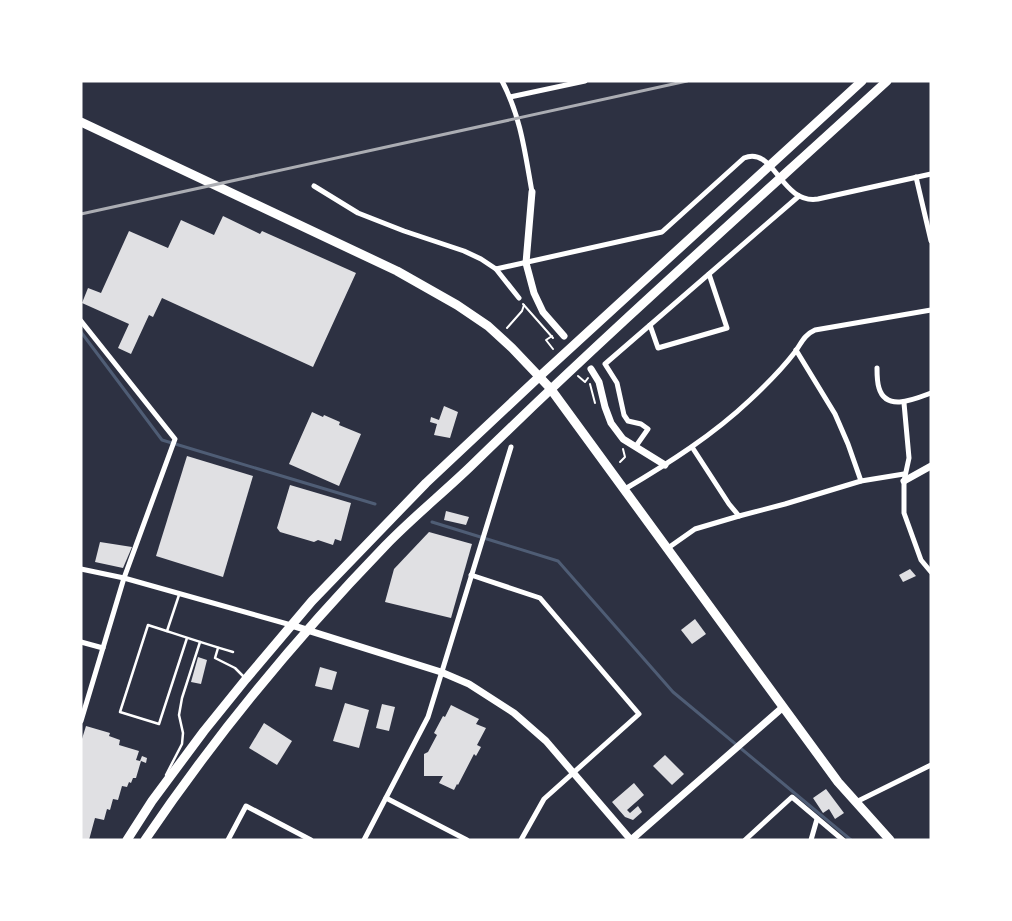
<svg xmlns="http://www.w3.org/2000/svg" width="1012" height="921" viewBox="0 0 1012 921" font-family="Mulish,sans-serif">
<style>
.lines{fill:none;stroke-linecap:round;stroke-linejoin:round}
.stream{stroke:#4f5d75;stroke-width:3}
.building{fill:#e0e0e3}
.path{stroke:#fff;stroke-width:2}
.service{stroke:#fff;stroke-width:2.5}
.minor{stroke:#fff;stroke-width:5}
.tertiary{stroke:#fff;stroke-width:7}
.primary{stroke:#fff;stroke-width:9}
.trunk{stroke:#fff;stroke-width:9}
.rail{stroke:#abadb3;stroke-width:3}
</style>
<rect width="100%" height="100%" fill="#2d3142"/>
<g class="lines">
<g class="stream">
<path d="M81,332L162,440L375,504"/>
<path d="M432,522L558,561L673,692L851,840"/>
</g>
</g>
<g class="building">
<path d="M223,216L260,234L262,231L356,273L313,367L162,298L153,317L149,315L131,354L118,348L129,324L82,303L88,288L101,293L129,231L168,248L181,220L214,235Z"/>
<path d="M444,406L458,412L450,438L434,435L437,424L430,422L431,417L439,420Z"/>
<path d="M312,412L323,417L324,415L340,422L339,425L361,434L339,486L289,464Z"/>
<path d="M187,456L253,476L223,577L156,556Z"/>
<path d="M290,485L351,503L341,541L335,539L333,545L318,540L314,542L280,532L277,528Z"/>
<path d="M446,511L469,517L466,525L444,520Z"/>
<path d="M429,532L472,544L451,618L385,602L394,569Z"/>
<path d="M100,542L132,547L123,568L95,562Z"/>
<path d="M910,569L916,576L903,582L899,575Z"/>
<path d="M695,619L706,634L692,644L681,630Z"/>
<path d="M198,657L207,660L201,684L191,682Z"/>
<path d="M320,667L337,672L332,690L315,686Z"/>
<path d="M345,703L369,710L359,748L333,741Z"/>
<path d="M382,704L395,707L389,731L376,728Z"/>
<path d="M451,705L479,719L476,724L486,728L477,745L481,747L476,756L474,754L458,785L457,784L454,790L439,783L443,776H424V754L428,752L437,735L434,733L443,716L445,717Z"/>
<path d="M264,723L292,741L277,765L249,748Z"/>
<path d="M86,726L110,733L109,736L120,740L119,745L139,751L136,760L140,761L142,756L147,758L146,763L141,761L136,778H133L131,783L129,782L127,787L122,786L118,800L113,799L110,810L107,809L104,820L95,818L89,840H84L81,839V742Z"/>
<path d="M665,755L684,774L672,785L653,766Z"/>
<path d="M634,783L644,795L627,810L630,813L638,806L642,812L633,820L625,817L612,802Z"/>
<path d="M826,789L844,813L835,819L829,809L823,813L813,798Z"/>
</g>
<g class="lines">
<g class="path">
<path d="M523,304L553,338"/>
<path d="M507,328L522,311L524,305"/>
<path d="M552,336L546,340L553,349"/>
<path d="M578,376L585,382L588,378"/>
<path d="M590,384L595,403"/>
<path d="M620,462L625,457L623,449"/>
</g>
<g class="service">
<path d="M167,631L179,595"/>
<path d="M187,638L159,724L120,712L148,625C176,634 205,644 233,652"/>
<path d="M218,648L215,658L235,668L244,677"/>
<path d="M166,775L182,744L183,733L179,715L182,698L200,642"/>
</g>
<g class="minor">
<path d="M502,81C521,117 525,153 532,192"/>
<path d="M510,97L585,81"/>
<path d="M916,177L931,241"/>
<path d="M314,186L358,213L404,231L464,251L481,259L496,269L662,232L744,158C774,145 781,205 818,199L931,174"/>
<path d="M496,269L519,298"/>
<path d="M81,321L175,439L124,578L81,721"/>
<path d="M650,325L658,348L727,328L709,274"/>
<path d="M796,350L835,414L848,444L861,481"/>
<path d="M877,368C877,374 877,382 879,388C886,412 915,399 931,393"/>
<path d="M904,403L909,458L904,481V513L921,560L931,572"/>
<path d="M636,446L648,429L641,424L628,421L624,415L617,383L605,364L799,196"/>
<path d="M692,447L729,504L739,516L785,504L861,481L904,474"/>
<path d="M625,489C669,463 713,435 750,400C766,385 782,369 795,352C802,342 804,335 815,330L931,310"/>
<path d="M668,548L695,529L739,516"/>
<path d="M81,569L124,578L291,625"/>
<path d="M471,575L540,598L639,714L544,799L521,840"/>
<path d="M81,642L103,648"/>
<path d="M386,798L467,840"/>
<path d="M856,802L931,765"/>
<path d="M228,840L246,806L311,840"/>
<path d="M364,840L428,717L511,447"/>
<path d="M745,840L792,797L843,840"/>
<path d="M811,840L817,819"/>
</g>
<g class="tertiary">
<path d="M532,192L526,263L534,293L543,312L564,336"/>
<path d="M591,369L599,382L605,407L611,423L623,439L665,465"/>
<path d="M904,481L931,466"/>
<path d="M291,625L441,672L469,684L514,713L546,741L631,840"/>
<path d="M631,840L782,708"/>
</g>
<path class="primary" d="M550,388L838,782L890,840"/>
<g class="trunk">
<path d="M81,122L397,271L457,305L488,326L512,348L550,388"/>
<path d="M127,840L152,801L204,731L246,679L312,601L426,483L540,376L862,81"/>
<path d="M145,840C216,735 297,637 385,546C412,518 443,493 471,466C606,334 747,209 887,81"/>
</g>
<path class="rail" d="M81,214L687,81"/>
</g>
<rect width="1012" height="921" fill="none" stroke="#ffffff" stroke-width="165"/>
</svg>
